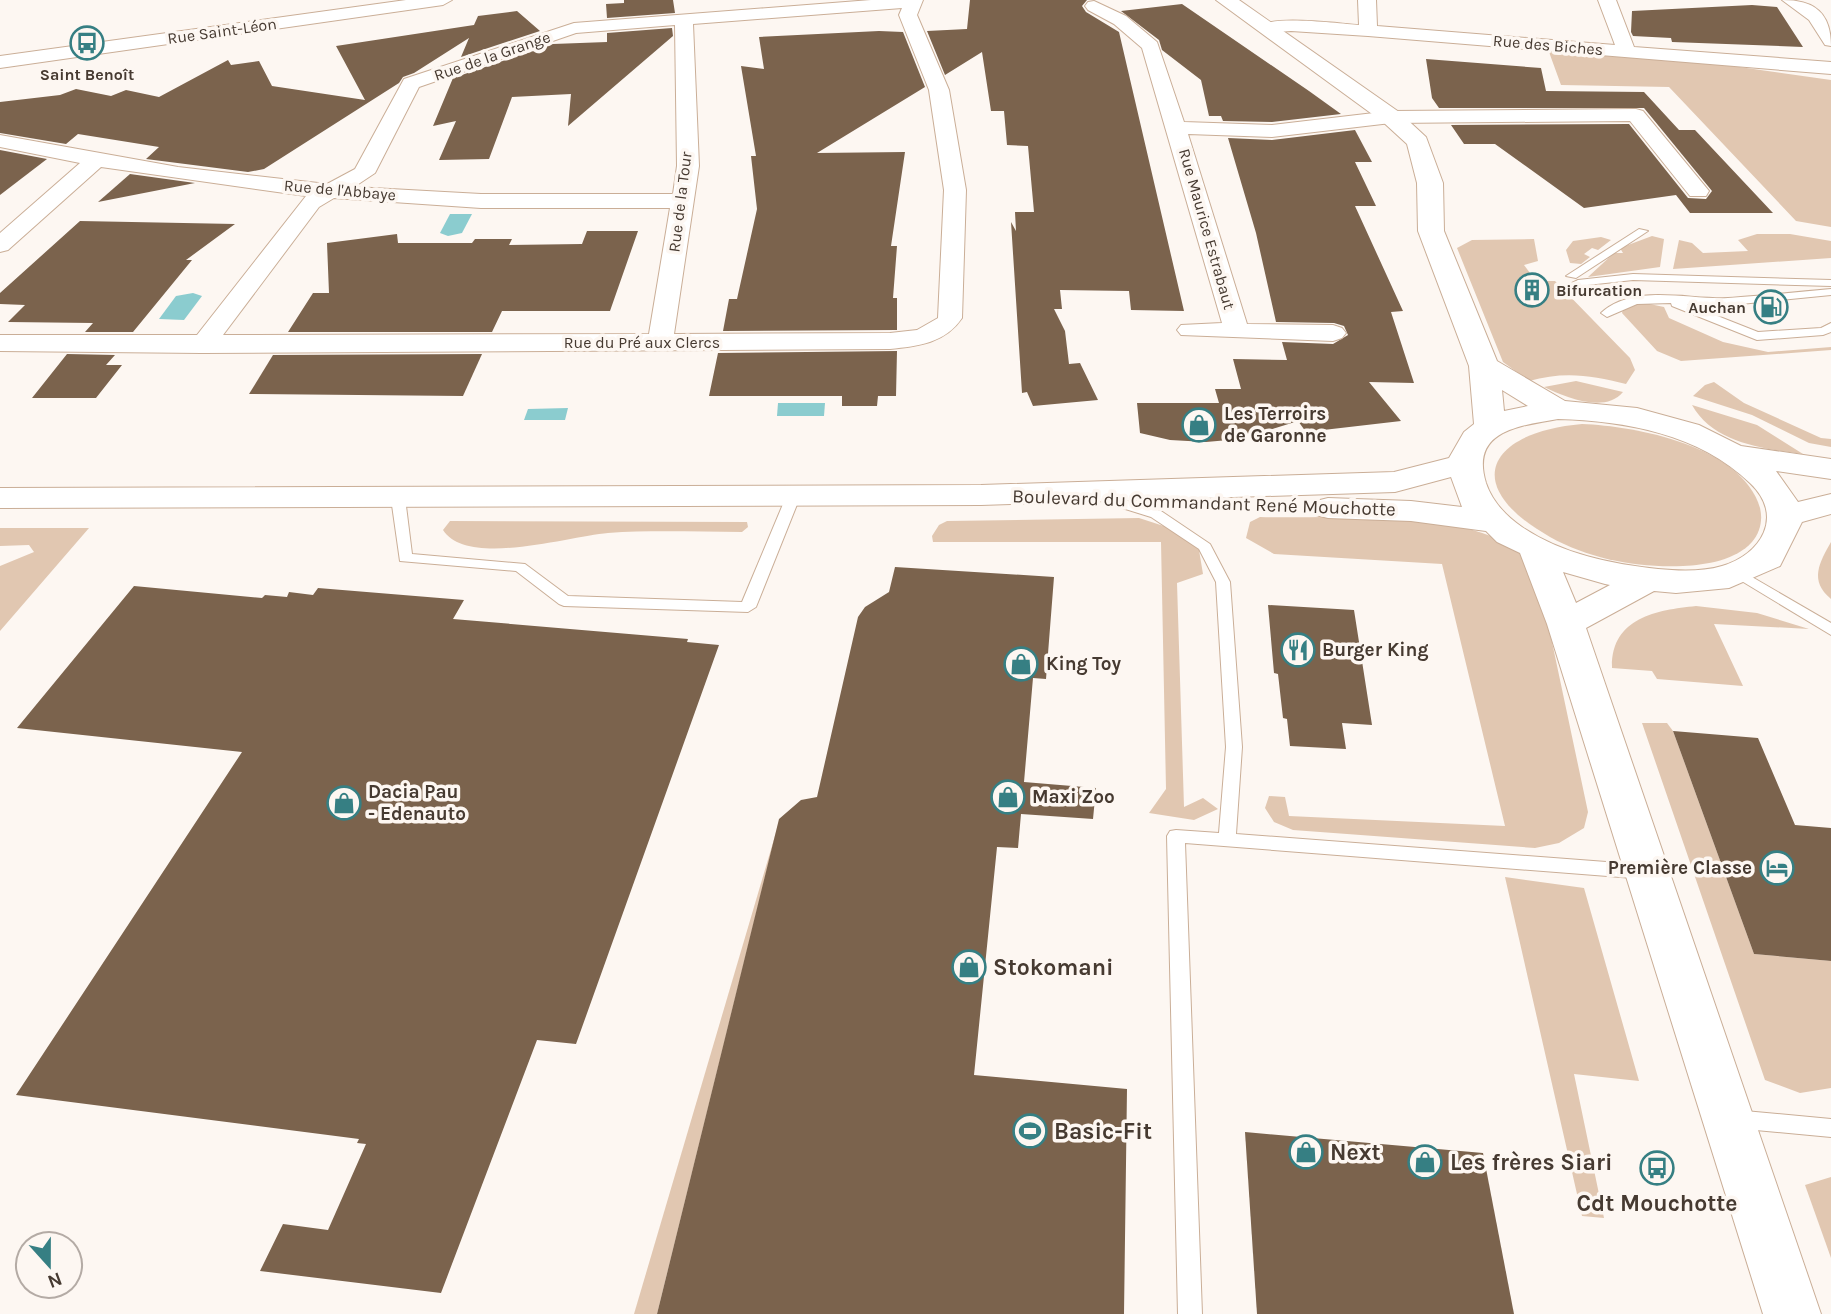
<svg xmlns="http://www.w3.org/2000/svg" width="1831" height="1314" viewBox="0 0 1831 1314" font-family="Karla,sans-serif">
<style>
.green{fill:#e1c7b1}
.water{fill:#8bcccf}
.building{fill:#7b634d}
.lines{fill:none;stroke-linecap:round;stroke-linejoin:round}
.lane-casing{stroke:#caae97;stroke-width:2}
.street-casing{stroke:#caae97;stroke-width:2}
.secondary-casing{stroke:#caae97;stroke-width:2}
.lane{fill:#fff;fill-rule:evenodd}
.street{fill:#fff;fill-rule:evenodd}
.secondary{fill:#fff;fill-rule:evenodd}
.labels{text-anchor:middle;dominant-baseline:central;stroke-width:7;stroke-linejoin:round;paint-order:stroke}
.far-street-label{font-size:16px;fill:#463a31;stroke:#fdf7f2}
.far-poi-label{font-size:16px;font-weight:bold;fill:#463a31;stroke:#fdf7f2}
.poi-label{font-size:19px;font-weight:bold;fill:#463a31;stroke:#fdf7f2;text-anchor:start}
.street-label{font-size:19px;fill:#463a31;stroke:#fdf7f2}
.near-poi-label{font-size:23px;font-weight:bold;fill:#463a31;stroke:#fdf7f2;text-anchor:start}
</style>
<rect width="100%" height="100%" fill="#fdf7f2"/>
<g class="green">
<path d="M1549,52L1718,64L1831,80V227L1796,221L1669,87L1561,85Z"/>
<path d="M1757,234H1790L1831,241V258L1673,269L1679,240L1692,243L1703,253L1748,251L1738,240Z"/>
<path d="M1652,236L1664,239L1660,267L1588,277L1614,253H1623L1620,248Z"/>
<path d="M1601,237L1611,240L1598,250L1592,248L1584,254L1590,257L1581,264L1570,263L1566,250L1573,241Z"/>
<path d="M1534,239L1538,261L1524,265L1536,281H1555L1630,358L1635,370L1626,384C1592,375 1563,371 1529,381L1503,362L1457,248L1472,240Z"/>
<path d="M1640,302L1664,307L1669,318L1723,342L1768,352L1831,347V350L1681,361L1657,351L1622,313L1623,309Z"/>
<path d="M1576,381L1623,392C1605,414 1565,397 1544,387Z"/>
<path d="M1714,382L1744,403L1821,438L1831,439V447L1809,443L1752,415L1693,396L1705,385Z"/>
<path d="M1692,405L1757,425L1803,454C1764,449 1713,443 1692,405Z"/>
<path d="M1582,424C1636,426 1742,446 1760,508C1763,520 1760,533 1752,542C1736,560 1706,565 1683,566C1637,568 1590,559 1550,537C1458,485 1489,432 1582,424Z"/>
<path d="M1260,517C1333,519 1460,507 1518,551C1526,557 1532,568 1538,576L1588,812L1584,828L1559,843L1535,848L1293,830L1274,822L1265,808L1269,796L1285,797L1289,816L1505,826L1442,564L1274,554L1246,538L1250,522Z"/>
<path d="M1139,518L1176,530L1192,542L1199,550L1203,574L1177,583L1184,807L1203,798L1218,809L1194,820L1149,813L1166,789L1161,542H933L932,536L939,525L947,521Z"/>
<path d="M450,521L747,522L748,527L742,532C698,532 652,530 608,533C570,536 467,568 443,530Z"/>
<path d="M0,528H89L0,631V566L34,552L29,545L0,546Z"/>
<path d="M1831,542V599C1809,581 1819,563 1831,542Z"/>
<path d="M1696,606L1757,613L1809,629L1714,624L1743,686L1657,679L1652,671L1612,668C1611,618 1656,610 1696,606Z"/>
<path d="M1642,723H1667L1673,731L1754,954L1831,961V1088L1800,1093L1765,1080Z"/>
<path d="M777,829L657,1314H634Z"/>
<path d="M1505,877L1584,888L1639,1081L1574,1074L1604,1218L1582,1216Z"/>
<path d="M1831,1177V1258L1805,1185Z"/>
</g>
<g class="water">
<path d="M450,214H472L462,233L448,236L440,233Z"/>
<path d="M193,293L202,296L184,320L159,319L176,296Z"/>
<path d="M778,403H825L824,416H777Z"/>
<path d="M568,408L565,420H524L528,409Z"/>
</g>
<g class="building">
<path d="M624,0H673L675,13L607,18L606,4L624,3Z"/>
<path d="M970,0H1087L1082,6L1086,12L1119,32L1184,311L1131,310L1129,291L1060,290L1062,309H1054L1065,331L1069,364L1080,363L1098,400L1033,406L1027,392L1022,393L1011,222L1016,231L1015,212H1034L1028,146L1007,145L1004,111H991L982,52L945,75L927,31L967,29Z"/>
<path d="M1182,4L1309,91L1341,114L1272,122L1223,121L1221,116H1209L1201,80L1162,50L1159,40L1121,11Z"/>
<path d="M1752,5L1777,7L1803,47L1672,42L1671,38L1633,36L1631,32L1632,11Z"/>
<path d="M517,11L540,31L461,57L469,38L414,73L403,77L399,83L264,169L248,172L146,159L159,147L78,134L66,144L0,133V102L60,95L76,89L111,96L126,90L159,97L228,60L231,65L259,61L272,86L365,100L336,46L474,25L478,16Z"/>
<path d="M672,28L673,36L568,126L571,94L512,97L489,159L439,160L456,121L433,126L453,78L553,44L607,42V33Z"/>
<path d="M879,31L903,32L925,87L817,153L905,152L891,246H897L893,298H897V330L723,331L729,299H737L757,209L751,156H756L741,66L764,69L759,37Z"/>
<path d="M1426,59L1541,68L1546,91L1644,92L1679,130H1695L1773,213H1690L1676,195L1584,208L1495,144H1464L1451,125L1629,124L1688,198L1706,199L1712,191L1644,108H1439L1432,98Z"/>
<path d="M1355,130L1372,162H1355L1376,206H1355L1403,311L1391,312L1414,383L1369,382L1401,421L1306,432L1298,421L1240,439L1206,442L1170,440L1140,433L1137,403H1219L1215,389H1241L1233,359L1287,360L1282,342L1333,344L1348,335L1344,326L1334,323L1276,322L1256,233L1228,138L1272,140Z"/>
<path d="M0,150L47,159L0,195Z"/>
<path d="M130,174L195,183L98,202Z"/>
<path d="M80,221L235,224L186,260H192L133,332H85L93,323L8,322L25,305L0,304V293Z"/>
<path d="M587,231H638L610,311H502L492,332H288L313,293H329L327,243L397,234L398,243H472L475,239H512L509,245L582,244Z"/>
<path d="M897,351L896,396H878L877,406H842V396H709L718,353Z"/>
<path d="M67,354L115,355L106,365H122L96,398H32Z"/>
<path d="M482,354L463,396L249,394L273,355Z"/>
<path d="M895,567L1054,577L1046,679L1033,678L1024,782L1096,788L1093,819L1021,814L1018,848L997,847L974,1075L1127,1089L1124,1314H657L779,819L801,800L817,797L858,617L865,607L889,592Z"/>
<path d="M134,586L262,598L265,595L287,597L289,592L313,595L318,588L464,600L453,619L688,639L687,642L719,645L576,1044L537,1040L441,1293L260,1271L283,1224L328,1230L366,1144L357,1143L359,1139L16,1095L242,752L17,728Z"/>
<path d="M1268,605L1354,610L1372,725L1342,723L1346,749L1290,746L1287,719L1283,718L1278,674L1274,673Z"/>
<path d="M1673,731L1758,738L1795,825L1831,828V961L1754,954Z"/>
<path d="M1245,1132L1483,1153L1514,1314H1257Z"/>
</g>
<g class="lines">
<defs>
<g id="lane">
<path d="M1639,229L1648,231L1576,278L1566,276Z"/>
<path d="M1633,274L1831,280V286L1633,280L1578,286L1572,283L1578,280Z"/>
<path d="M1831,289V295L1731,305L1687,304L1758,332L1821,328L1831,323V332L1823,335L1757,340L1672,306L1671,303L1637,304L1607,317L1601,313C1634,283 1688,300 1728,298C1762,296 1797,292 1831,289Z"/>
<path d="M793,493L800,497L756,607L748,612L564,606L559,604L516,571L400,561L391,498L398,494L405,498L412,554L525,564L568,596L742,602L786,497Z"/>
<path d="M1111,496L1161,511L1210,544L1230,582L1242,747L1236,834L1646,865L1652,867L1655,872L1652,877L1646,879L1185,843L1202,1314H1178L1167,836L1170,831L1176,830L1219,833L1226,747L1216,582L1199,549L1151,517L1106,503L1104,500L1106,497Z"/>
<path d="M1740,570L1831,623V635L1735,577L1733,574Z"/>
<path d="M1734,1110L1831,1119V1137L1734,1128L1727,1125L1723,1119L1727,1113Z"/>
</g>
<g id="street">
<path d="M406,0H452L443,5L0,68V56Z"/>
<path d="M871,0H923L917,15L949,90L966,190L962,318C945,343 919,346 890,349L202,353L0,351V335H197L306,196L101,167L8,250L0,252V233L80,163L0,147V135L178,167L327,184L355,169L404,79L574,23ZM902,8L899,15L929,90L944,190L938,318L917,330L890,333L674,334L699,166L693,24ZM675,25L677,166L673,194H481L354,187L375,173L419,87L576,33ZM334,198L481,208H670L649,334L223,335L319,207Z"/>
<path d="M1358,0H1376L1377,26L1615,45L1598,0H1616L1634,47L1831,62V74L1368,36L1291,31L1265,33L1256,28C1269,14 1339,24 1359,25Z"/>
<path d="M1782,0C1815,0 1831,13 1831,46L1825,45L1809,20Z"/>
<path d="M1094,1L1126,16L1157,42L1184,122L1272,125L1391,111L1636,109L1643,111L1709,191L1706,196H1690L1630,121L1391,123L1272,137L1188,134L1247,324L1333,325L1342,328L1346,333L1342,338L1333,341L1181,335L1177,330L1181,325L1222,323L1142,48L1114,24L1088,10L1085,6L1088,2Z"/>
</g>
<path id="secondary" d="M1216,0H1239L1399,112L1426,137L1443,183L1444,231L1497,361L1565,401L1637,408L1699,425L1741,446L1831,459V479L1776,471L1798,502L1831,494V514L1802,522L1780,566L1729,588L1676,593L1654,591L1586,628L1821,1314H1763L1547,624L1520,553L1497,542L1486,531L1411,521L1328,518L1316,515L1311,508L1316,501L1328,498L1411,501L1462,507L1451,477L1395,492L981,505L0,508V488L981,485L1394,472L1449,458L1464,432L1474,424L1469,366L1418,231L1417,183L1407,144L1383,122ZM1502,390L1528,406L1504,411ZM1558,419C1626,421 1699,434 1750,483C1785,516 1761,555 1722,566C1702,572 1678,571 1658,569C1611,564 1562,554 1522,527C1506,516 1492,501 1486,483C1470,431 1518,426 1558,419ZM1563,572L1605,584L1610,585L1576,603Z"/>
</defs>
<use href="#lane" class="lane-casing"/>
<use href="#street" class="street-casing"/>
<use href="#secondary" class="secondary-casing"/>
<use href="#lane" class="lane"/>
<use href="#street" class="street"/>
<use href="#secondary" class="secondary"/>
</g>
<defs>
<symbol id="bus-ring" viewBox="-11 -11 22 22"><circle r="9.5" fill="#fdf7f2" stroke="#367f83" stroke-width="1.5"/><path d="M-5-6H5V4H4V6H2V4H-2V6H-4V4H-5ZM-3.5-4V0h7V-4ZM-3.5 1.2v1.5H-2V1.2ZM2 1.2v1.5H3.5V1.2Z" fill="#367f83"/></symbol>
<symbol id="building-ring" viewBox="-11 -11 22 22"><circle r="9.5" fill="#fdf7f2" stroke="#367f83" stroke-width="1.5"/><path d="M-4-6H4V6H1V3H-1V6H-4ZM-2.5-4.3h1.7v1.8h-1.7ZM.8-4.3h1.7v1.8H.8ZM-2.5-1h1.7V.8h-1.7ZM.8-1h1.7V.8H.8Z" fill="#367f83"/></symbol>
<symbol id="fuel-ring" viewBox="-11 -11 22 22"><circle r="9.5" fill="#fdf7f2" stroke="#367f83" stroke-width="1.5"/><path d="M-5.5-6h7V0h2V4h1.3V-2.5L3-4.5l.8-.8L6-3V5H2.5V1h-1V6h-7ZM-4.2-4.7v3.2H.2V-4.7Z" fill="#367f83"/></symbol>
<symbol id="shop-ring" viewBox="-11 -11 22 22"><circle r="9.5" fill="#fdf7f2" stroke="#367f83" stroke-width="1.5"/><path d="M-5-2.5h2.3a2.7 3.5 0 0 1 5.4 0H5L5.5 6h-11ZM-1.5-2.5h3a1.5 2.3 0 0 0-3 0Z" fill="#367f83"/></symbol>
<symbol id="restaurant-ring" viewBox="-11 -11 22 22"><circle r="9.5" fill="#fdf7f2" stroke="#367f83" stroke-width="1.5"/><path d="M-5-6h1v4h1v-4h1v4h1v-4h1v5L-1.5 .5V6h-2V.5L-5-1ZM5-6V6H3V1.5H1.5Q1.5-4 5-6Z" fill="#367f83"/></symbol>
<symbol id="hotel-ring" viewBox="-11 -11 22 22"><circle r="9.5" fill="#fdf7f2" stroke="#367f83" stroke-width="1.5"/><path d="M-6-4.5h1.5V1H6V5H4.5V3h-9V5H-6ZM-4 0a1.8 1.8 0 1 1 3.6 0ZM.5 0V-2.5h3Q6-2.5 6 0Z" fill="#367f83"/></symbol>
<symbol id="stadium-ring" viewBox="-11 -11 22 22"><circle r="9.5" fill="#fdf7f2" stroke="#367f83" stroke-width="1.5"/><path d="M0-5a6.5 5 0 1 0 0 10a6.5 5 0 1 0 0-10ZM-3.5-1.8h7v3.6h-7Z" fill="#367f83"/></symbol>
</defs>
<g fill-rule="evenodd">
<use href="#bus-ring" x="68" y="24" width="38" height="38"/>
<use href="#building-ring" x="1513" y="271" width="38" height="38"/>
<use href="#fuel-ring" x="1752" y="288" width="38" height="38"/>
<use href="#shop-ring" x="1180" y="406" width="38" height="38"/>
<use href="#restaurant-ring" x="1279" y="631" width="38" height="38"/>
<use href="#shop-ring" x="1002" y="645" width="38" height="38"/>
<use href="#shop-ring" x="989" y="778" width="38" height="38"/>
<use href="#shop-ring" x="325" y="784" width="38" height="38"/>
<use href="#hotel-ring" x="1758" y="849" width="38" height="38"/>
<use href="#shop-ring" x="950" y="948" width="38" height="38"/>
<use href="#stadium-ring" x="1011" y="1112" width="38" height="38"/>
<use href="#shop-ring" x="1287" y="1133" width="38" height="38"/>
<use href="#shop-ring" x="1406" y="1143" width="38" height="38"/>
<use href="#bus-ring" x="1638" y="1149" width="38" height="38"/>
</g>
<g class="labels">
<g class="far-street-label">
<text transform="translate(222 31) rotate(-8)">Rue Saint-Léon</text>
<text transform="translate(1548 45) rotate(5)">Rue des Biches</text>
<text transform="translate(492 56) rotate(-19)">Rue de la Grange</text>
<text transform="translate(340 190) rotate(5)">Rue de l'Abbaye</text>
<text transform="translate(680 202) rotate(-83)">Rue de la Tour</text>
<text transform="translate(1207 229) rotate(74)">Rue Maurice Estrabaut</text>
<text x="642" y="342">Rue du Pré aux Clercs</text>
</g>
<g class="far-poi-label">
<text x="87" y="74">Saint Benoît</text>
<text x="1556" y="290" text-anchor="start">Bifurcation</text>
<text x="1746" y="307" text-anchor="end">Auchan</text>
</g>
<g class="poi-label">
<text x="1224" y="414">Les Terroirs<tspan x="1224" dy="22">de Garonne</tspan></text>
<text x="1322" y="650">Burger King</text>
<text x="1046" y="664">King Toy</text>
<text x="368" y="792">Dacia Pau<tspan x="368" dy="22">- Edenauto</tspan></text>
<text x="1032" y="797">Maxi Zoo</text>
<text x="1752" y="868" text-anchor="end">Première Classe</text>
</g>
<g class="street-label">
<text transform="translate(1204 503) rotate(2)">Boulevard du Commandant René Mouchotte</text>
</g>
<g class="near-poi-label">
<text x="993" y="967">Stokomani</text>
<text x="1054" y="1131">Basic-Fit</text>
<text x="1330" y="1152">Next</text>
<text x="1450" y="1162">Les frères Siari</text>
<text x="1657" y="1203" text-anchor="middle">Cdt Mouchotte</text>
</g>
</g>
<g transform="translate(49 1265) rotate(159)"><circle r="33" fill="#fdf7f2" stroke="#b4aba5" stroke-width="2"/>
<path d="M0-5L12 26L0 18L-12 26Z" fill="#367f83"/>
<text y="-10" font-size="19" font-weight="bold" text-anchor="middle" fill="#463a31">N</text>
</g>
</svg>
